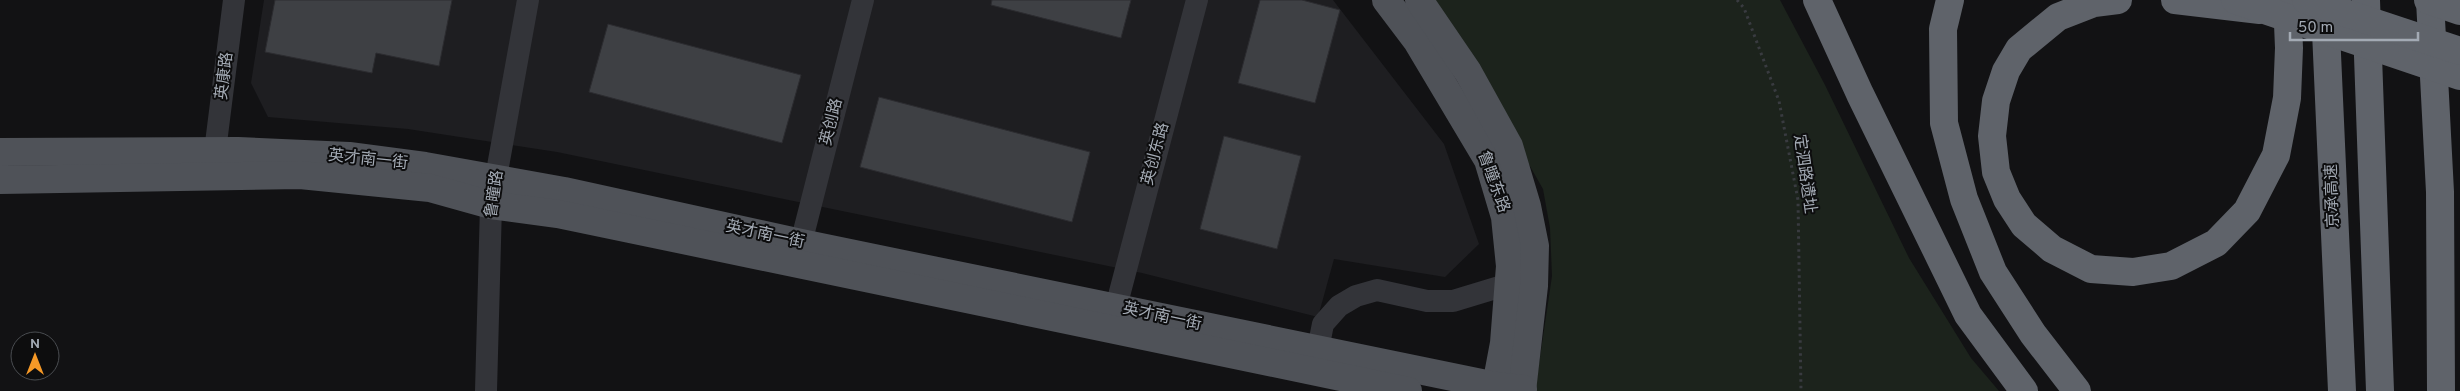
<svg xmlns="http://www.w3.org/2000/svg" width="2460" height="391" viewBox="0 0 2460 391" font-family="Overpass,'Noto Sans SC',sans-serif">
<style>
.built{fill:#1e1e21}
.green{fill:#1c231c}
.building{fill:#3e4044;stroke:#2c2c30}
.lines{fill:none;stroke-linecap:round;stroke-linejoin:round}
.path{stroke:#393b40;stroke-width:3;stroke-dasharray:2.5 4;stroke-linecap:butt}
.minor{stroke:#333439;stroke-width:22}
.major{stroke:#4f5258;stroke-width:28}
.highway{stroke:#5f636a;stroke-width:28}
.highway-bridge{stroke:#5f636a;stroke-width:28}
.labels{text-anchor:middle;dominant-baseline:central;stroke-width:4;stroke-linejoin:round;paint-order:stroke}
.street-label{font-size:16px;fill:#a3aab4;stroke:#0d0d0e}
</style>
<rect width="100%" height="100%" fill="#121214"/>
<path class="built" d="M264,0H1333L1444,144L1479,244L1445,277L1334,259L1318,317L1142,273L557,152L408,129L268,117L251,83Z"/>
<path class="green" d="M1435,0H1780L1825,85L1909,258L1971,358L1999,391H1535L1552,276L1550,228L1543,189Z"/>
<g class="building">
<path d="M275,0H452L439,66L376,53L372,73L265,52Z"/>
<path d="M992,0H1131L1121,38L991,5Z"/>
<path d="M1260,0H1302L1340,10L1315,103L1238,83Z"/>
<path d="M608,24L801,75L782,143L589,92Z"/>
<path d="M879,97L1090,152L1072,222L860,167Z"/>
<path d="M1224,136L1301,156L1277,249L1200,229Z"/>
</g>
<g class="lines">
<path class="path" d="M1737,0L1744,8L1779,101L1798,200L1801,391"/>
<g class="minor">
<path d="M215,151L234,0"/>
<path d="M801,243L863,0"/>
<path d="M1116,307L1197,0"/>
<path d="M1318,349L1323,324L1339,306L1356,296L1377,290L1427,301H1453L1509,284"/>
<path d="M486,391L491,205L528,0"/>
</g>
<g class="major">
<path d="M1386,0L1417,41L1488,160L1505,217L1510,266L1504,343L1495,391"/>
<path d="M1419,0L1468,72L1509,146L1527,206L1535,246L1534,286L1522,391"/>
<path d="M0,152L238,151L349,156L425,166L564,191L801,243L1496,386L1523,389"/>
<path d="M0,180L300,175L430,188L491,205L558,214L1408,391"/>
</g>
<g class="highway">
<path d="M1817,0L1860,94L1968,315L2024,391"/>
<path d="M1950,0L1943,29L1944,123L1964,199L1993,272L2033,334L2077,391"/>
<path d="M2118,0L2094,3L2058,17L2019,49L2006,71L1996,101L1992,136L1996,172L2007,199L2024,225L2052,249L2091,269L2133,272L2171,266L2216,243L2247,211L2276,155L2287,98L2289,48L2287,0"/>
<path d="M2175,0L2260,10"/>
<path d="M2366,0L2380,391"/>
<path d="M2430,0L2440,192L2441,391"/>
<path d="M2325,9L2342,391"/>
</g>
<g class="highway-bridge">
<path d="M2235,0L2460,76"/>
<path d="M2306,0L2460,51"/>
<path d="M2428,0L2460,11"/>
</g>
</g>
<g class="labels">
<g class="street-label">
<text transform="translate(225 76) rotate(-83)">英康路</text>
<text transform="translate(832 122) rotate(-76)">英创路</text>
<text transform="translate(1156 154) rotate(-75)">英创东路</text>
<text transform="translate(368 160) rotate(6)">英才南一街</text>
<text transform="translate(1804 174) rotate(82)">定泗路遗址</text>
<text transform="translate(1493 182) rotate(70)">鲁瞳东路</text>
<text transform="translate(495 194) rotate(-82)">鲁瞳路</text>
<text transform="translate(2333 196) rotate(-92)">京承高速</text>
<text transform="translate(765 235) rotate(12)">英才南一街</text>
<text transform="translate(1162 317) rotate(12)">英才南一街</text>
</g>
</g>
<g transform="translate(35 356)"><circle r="24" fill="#0d0d0e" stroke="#494c50"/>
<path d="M0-4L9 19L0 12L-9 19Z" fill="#f69927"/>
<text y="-8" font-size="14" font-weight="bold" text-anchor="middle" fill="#a3aab4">N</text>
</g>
<path d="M2290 32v8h128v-8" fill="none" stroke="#a3aab4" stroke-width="2.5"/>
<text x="2298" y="32" font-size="15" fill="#a3aab4" stroke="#0d0d0e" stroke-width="4" paint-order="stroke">50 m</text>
</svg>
